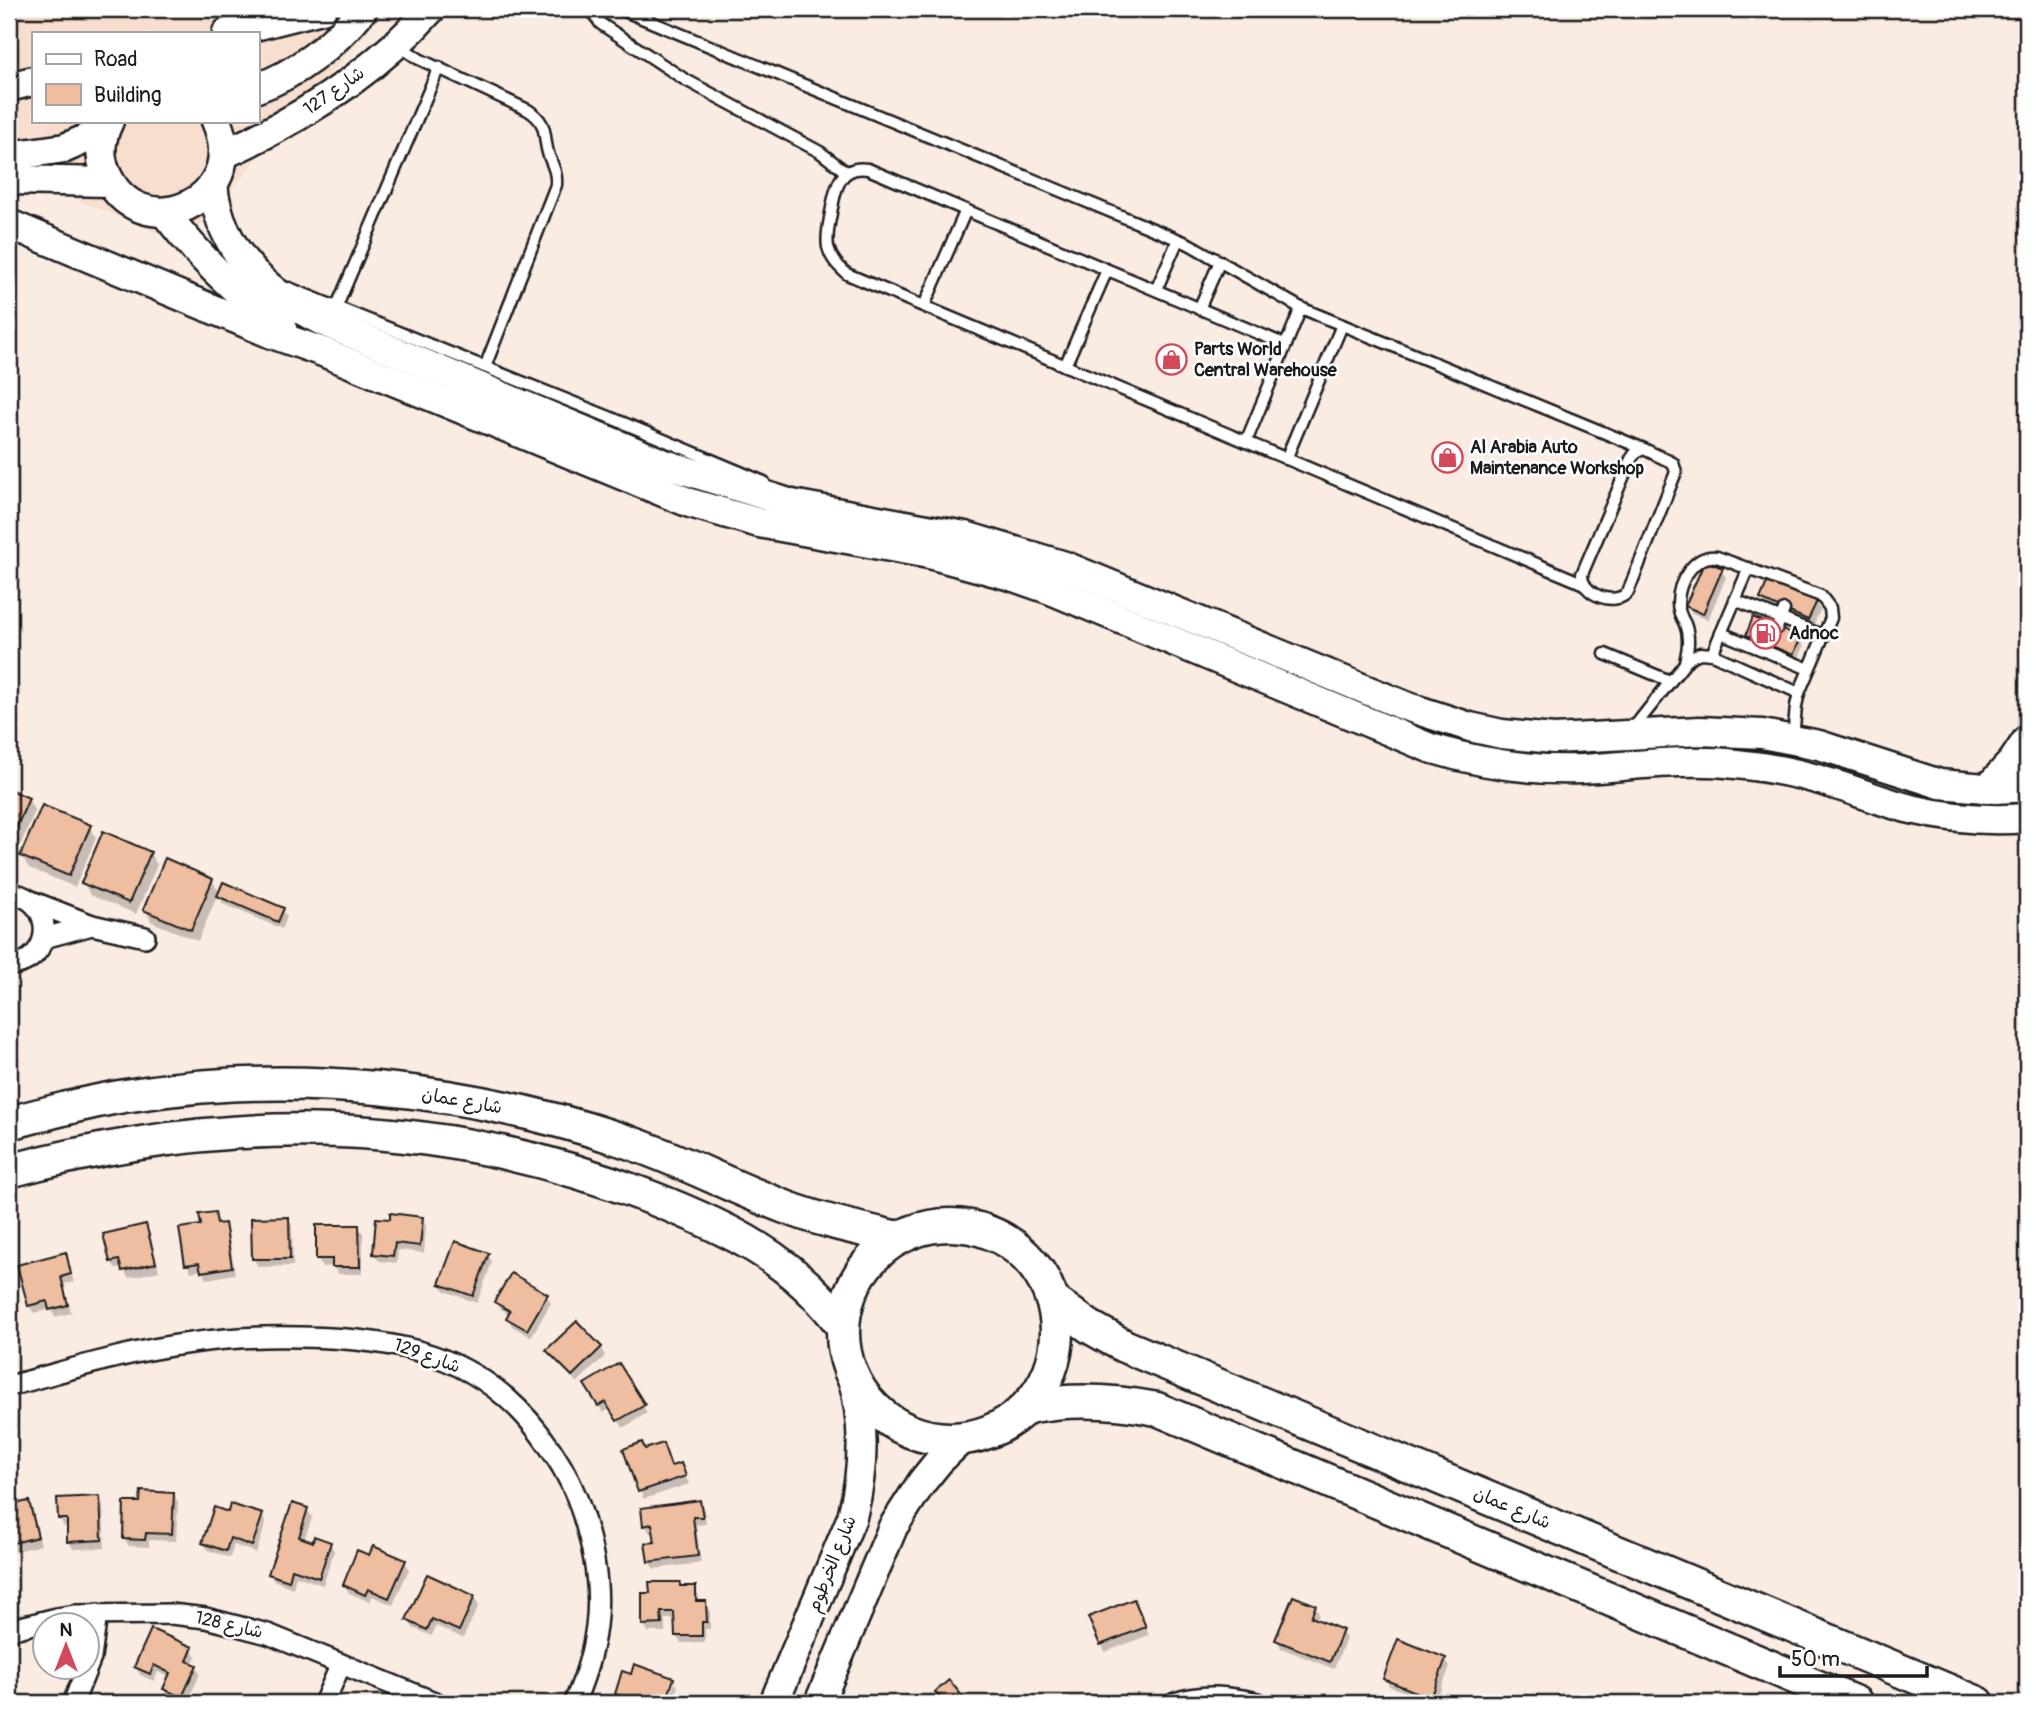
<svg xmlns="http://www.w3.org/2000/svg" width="2036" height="1712" viewBox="0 0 2036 1712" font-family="Pangolin,'Playpen Sans Arabic',sans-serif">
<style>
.built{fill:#f7dece;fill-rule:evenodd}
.shadow{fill:#0003}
.building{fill:#efbea0;stroke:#1c1c1c;stroke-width:2}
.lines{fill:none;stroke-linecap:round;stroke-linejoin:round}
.lane-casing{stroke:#1c1c1c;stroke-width:15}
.street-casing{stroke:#1c1c1c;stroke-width:24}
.secondary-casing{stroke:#1c1c1c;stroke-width:33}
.primary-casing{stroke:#1c1c1c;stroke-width:37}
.lane{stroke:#fff;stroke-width:10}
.street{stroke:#fff;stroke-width:19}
.secondary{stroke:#fff;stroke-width:28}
.primary{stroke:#fff;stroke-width:32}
.labels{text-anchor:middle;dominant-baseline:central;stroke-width:5;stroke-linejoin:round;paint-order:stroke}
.street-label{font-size:18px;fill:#1c1c1c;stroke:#fff}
.poi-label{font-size:18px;font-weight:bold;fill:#1c1c1c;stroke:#fff;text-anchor:start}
</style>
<rect width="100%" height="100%" fill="#faece2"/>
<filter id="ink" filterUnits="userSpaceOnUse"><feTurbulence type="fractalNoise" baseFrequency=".0143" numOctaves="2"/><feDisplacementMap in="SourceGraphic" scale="14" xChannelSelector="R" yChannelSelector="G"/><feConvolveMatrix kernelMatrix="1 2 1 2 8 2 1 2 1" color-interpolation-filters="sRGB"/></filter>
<g filter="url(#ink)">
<path class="built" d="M9,9H386L184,244L9,171ZM33,33H257V121H33Z"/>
<g class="shadow">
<path d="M1721,570L1726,577L1708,620L1692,613L1687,606Z"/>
<path d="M1762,599L1816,602L1820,610L1813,627L1766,607Z"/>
<path d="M1747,635L1800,639L1804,647L1797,662L1752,643Z"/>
<path d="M9,791L28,799L35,811L14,860L9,858Z"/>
<path d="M89,826L96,838L75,887L29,868L22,856Z"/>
<path d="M150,853L157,865L136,914L90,895L83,882Z"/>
<path d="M212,880L220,894L282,909L287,917L282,929L223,904L218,894L198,941L152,922L145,910Z"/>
<path d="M214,1214L219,1225L224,1224L228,1232L235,1274L207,1279L202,1270L191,1272L187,1264L203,1226Z"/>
<path d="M422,1218L426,1226L424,1253L398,1250L397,1263L379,1261L374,1253Z"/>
<path d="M288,1219L292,1226L293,1266L258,1267L254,1259Z"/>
<path d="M145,1226L150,1233L159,1271L128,1278L123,1268L116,1269L111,1262L105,1236Z"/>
<path d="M358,1226L363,1234V1274H338L333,1266L322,1267L318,1259L317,1227Z"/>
<path d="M65,1254L74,1282L64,1284L71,1313L55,1317L51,1309L34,1313L29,1306Z"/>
<path d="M488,1255L492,1262L477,1303L445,1291L441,1284Z"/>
<path d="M547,1296L551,1303L531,1337L512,1326L508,1318L510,1315L501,1309L496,1302Z"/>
<path d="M601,1348L605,1356L577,1383L548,1351Z"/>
<path d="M619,1365L647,1413L623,1428L611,1408L603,1413L586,1385Z"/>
<path d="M662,1445L672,1468L681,1465L689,1484L644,1499L640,1491L645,1451Z"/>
<path d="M173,1494L178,1502L176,1541L149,1540V1547L129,1546L124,1539L142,1504Z"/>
<path d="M99,1498L103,1506L105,1548L73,1549L69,1541V1526L64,1527L60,1519Z"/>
<path d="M700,1502L704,1510L706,1524L696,1525L701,1563L654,1569L649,1562L657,1544L655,1532L650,1533L645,1525Z"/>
<path d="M28,1503L33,1510L41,1545L9,1553V1507Z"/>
<path d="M307,1510L312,1517L304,1541L314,1544L330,1543L334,1551L323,1585L296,1576L293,1588L275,1581L270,1574Z"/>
<path d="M229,1514L262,1516L266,1523L256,1553L234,1545L230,1558L208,1550L204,1543Z"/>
<path d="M370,1558L405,1561L409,1569L393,1605L372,1596L370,1602L349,1593L345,1585Z"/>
<path d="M679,1583L682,1588H695L699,1596V1603H705L710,1611V1629H705V1643H681L676,1636V1619H665V1632H648L644,1624L651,1595Z"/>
<path d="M474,1597L479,1605L463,1638L436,1626L432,1636L413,1628L408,1620Z"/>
<path d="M1315,1606L1319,1614L1316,1621L1342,1632L1346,1639L1334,1669L1281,1648L1277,1640Z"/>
<path d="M1138,1609L1149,1635L1105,1652L1101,1644Z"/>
<path d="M191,1649L196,1656L192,1665L196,1666L200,1674L187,1703L169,1696L165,1689L170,1677L158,1672L154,1681L140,1675L136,1667Z"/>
<path d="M1445,1659L1450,1667L1435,1703L1389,1686L1385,1679Z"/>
<path d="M673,1679L678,1687L672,1703H668L675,1682H671L664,1703H626L621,1702L617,1694Z"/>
</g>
<g class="building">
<path d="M1705,561L1723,568L1703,614L1685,606Z"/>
<path d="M1768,580L1817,601L1808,620L1760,599Z"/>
<path d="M1753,617L1801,638L1793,655L1746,635Z"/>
<path d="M9,789L29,798L9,845Z"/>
<path d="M42,805L91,825L69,876L20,856Z"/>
<path d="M103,831L151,852L129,903L81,883Z"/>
<path d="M165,858L213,879L191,930L143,910Z"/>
<path d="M223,882L284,908L278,922L217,896Z"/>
<path d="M215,1212L217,1224L225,1223L232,1267L201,1272L199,1263L185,1265L179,1228L201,1225L199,1214Z"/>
<path d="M390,1213L423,1217L420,1246L395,1243L393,1256L373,1254L376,1218L390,1219Z"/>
<path d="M289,1217L290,1259H252L251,1218Z"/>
<path d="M146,1224L156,1263L122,1271L119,1260L110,1262L103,1234Z"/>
<path d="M316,1225H359L360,1267H332V1259H316Z"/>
<path d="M455,1241L489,1253L473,1296L439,1284Z"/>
<path d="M66,1252L71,1274L61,1277L68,1305L49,1310L47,1301L28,1306L17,1265Z"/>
<path d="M511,1273L548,1294L527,1330L506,1318L510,1311L494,1302Z"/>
<path d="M577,1321L602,1347L572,1376L546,1350Z"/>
<path d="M619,1363L645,1405L617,1421L605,1402L598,1406L584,1384Z"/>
<path d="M642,1442L645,1449L663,1443L671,1466L681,1463L686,1476L638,1492L623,1449Z"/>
<path d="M141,1491L174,1493L172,1534L146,1533L145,1540L123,1539L124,1502H140Z"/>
<path d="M100,1496L102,1540L67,1542V1519H58L57,1498Z"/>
<path d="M700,1500L703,1517H693L698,1556L648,1562L645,1543L655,1542L652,1524L643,1526L641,1508Z"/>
<path d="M29,1501L38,1537L9,1544V1505Z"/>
<path d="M292,1503L308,1508L299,1537L313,1542L314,1536L331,1542L319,1578L292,1569L289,1581L268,1574Z"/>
<path d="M230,1504L263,1514L252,1546L230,1538L226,1551L202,1543L214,1507L228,1512Z"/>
<path d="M373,1546L406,1560L389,1598L368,1589L365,1595L343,1585L357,1550L369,1555Z"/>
<path d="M427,1574L475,1596L459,1631L432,1619L427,1630L406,1620Z"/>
<path d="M649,1582H680V1586H696V1601H706L707,1622H702V1636H675L674,1612H661L662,1624L642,1625V1593H650Z"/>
<path d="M1293,1596L1316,1605L1311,1617L1343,1630L1330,1662L1275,1640Z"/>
<path d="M1134,1599L1146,1627L1100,1645L1088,1617Z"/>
<path d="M151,1629L193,1647L187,1661L197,1665L182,1697L163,1689L170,1673L154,1665L150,1674L134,1667Z"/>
<path d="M1398,1639L1446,1658L1431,1698L1383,1679Z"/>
<path d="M634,1664L674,1678L666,1703H637V1701L615,1694L622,1671L631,1674Z"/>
<path d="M949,1680L968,1703H942L943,1702L935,1692Z"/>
<path d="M121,1696L136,1703H110L112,1700L118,1703Z"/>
</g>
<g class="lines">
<defs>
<g id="lane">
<path d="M590,9L601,24L684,79L820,152L846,172"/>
<path d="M620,9L1189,244L1301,308L1644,449"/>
<path d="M400,46L419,59L528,110C550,124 542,136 549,156C553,166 557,173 556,185L485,367"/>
<path d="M289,288L609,417L764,482"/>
<path d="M1156,290L1178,240"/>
<path d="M337,306L439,67"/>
<path d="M924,306L966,210"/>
<path d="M1199,309L1220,261"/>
<path d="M1286,345L868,169C838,164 835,191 831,213C829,224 826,236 828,247C831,259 838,266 847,274L1582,583"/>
<path d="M1065,366L1107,270"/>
<path d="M1246,442L1301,308"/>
<path d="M1644,449L1673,463L1676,472L1628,592C1615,607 1581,595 1582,574L1631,459L1636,452Z"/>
<path d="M1286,459L1342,325"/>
<path d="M1735,600L1824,636"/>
<path d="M1777,628L1784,610"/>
<path d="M1721,633L1809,669"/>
<path d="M1605,654L1670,681"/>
<path d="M1712,654L1749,568"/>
<path d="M1685,662C1688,649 1690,637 1685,624C1681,617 1678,611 1678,603C1678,582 1694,554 1717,557L1821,596L1830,608L1831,618L1799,693L1796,706L1793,739"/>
<path d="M1631,731L1689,658L1700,653L1712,654L1799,693"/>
</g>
<g id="street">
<path d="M9,893C57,898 55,963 9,965"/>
<path d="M31,901L92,925L145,937"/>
<path d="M44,938L92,925"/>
<path d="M9,1386C66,1371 125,1352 184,1344C222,1338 261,1336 300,1337C395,1338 479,1353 540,1434C555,1454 568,1475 577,1498C604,1573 606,1630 574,1703"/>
<path d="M9,1630L57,1618L76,1615L171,1614L206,1618L268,1634L437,1703"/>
<path d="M73,1703L91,1658L97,1614"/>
<path d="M324,1703L341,1664"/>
<path d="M1175,1703C1202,1693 1231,1697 1258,1703"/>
</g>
<g id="secondary">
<path d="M227,33L322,9"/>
<path d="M9,87L33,81"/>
<path d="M257,88C299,73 335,43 363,9"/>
<path d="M109,121C101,137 98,155 106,173C139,250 252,201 216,121"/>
<path d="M224,154C302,119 374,73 431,9"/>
<path d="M9,156L65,148L104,131"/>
<path d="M9,180L110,182"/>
<path d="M213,184C219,250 266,293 322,321L662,463L792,504L965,536L1065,566L1408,707L1470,727L1502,734L1554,739L1700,731L1762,734L1819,745L1940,784L1996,789L2027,787"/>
<path d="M164,212C198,256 236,294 282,326"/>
<path d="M9,224L272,334L323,352L690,503L759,523L929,554L1011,576L1051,590L1430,748C1479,763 1530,771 1582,769C1633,766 1684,758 1736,764C1768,767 1799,773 1830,783C1857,791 1883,802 1911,809C1949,818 1988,821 2027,818"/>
<path d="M1987,789L2013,761L2027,740"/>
<path d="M774,1703L852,1517C864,1470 866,1424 852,1377"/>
<path d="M819,1703L893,1527L922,1482L939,1461L962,1439"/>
</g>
<g id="primary">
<path d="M9,1123C52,1112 94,1100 138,1094C298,1070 465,1088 619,1139C676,1157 729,1186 785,1207C822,1221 860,1229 898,1238"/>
<path d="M9,1171C229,1112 438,1114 652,1198C728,1228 792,1258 842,1325"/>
<circle cx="950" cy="1332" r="107"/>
<path d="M1052,1300L1090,1327L1124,1346L1978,1703"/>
<path d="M1027,1407C1071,1398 1112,1400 1157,1409L1856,1703"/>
</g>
</defs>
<use href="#lane" class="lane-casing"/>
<use href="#street" class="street-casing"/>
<use href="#secondary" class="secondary-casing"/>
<use href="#primary" class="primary-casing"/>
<use href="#lane" class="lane"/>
<use href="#street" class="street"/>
<use href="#secondary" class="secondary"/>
<use href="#primary" class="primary"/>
</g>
</g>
<defs>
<symbol id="shop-ring" viewBox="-11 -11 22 22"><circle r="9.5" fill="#fff" stroke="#d1495b" stroke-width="1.5"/><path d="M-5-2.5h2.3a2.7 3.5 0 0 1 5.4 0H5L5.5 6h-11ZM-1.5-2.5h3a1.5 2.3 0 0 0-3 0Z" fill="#d1495b"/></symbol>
<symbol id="fuel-ring" viewBox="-11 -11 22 22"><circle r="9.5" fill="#fff" stroke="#d1495b" stroke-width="1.5"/><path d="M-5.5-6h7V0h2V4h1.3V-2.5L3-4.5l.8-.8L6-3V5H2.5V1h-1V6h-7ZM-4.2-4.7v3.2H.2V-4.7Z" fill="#d1495b"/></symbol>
</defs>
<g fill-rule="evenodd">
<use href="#shop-ring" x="1154" y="342" width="35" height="35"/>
<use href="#shop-ring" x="1430" y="440" width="35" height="35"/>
<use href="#fuel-ring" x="1748" y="616" width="35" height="35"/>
</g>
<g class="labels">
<g class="street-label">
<text transform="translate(334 91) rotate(-35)">شارع 127</text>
<text transform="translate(462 1101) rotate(10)">شارع عمان</text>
<text transform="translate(427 1356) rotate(20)">شارع 129</text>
<text transform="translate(1512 1508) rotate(23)">شارع عمان</text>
<text transform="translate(832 1564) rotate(-68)">شارع الخرطوم</text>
<text transform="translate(229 1625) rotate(13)">شارع 128</text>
</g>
<g class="poi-label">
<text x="1194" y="349">Parts World<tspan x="1194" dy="21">Central Warehouse</tspan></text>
<text x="1470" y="447">Al Arabia Auto<tspan x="1470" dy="21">Maintenance Workshop</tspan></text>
<text x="1789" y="633">Adnoc</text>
</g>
</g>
<rect width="2036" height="1712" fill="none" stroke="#fff" stroke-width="35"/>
<rect x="18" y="18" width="2001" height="1677" fill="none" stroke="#1c1c1c" stroke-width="2.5" filter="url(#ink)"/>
<rect x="32" y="32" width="228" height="91" fill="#ffffff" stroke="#a4a4a4" stroke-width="2"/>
<rect x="46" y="54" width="35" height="10" fill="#ffffff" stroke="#a4a4a4" stroke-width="2"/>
<text x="94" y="66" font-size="21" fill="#1c1c1c">Road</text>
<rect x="46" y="84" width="35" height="21" fill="#efbea0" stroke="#a4a4a4" stroke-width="2"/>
<text x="94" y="102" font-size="21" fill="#1c1c1c">Building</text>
<g transform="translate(66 1646)"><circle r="33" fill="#ffffff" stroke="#a4a4a4" stroke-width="2"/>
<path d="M0-5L12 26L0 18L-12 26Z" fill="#d1495b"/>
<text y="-10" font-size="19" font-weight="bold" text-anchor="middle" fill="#1c1c1c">N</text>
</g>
<path d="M1780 1666v10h147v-10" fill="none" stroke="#1c1c1c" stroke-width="3.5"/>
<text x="1791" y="1666" font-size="21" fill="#1c1c1c" stroke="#ffffff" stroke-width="5" paint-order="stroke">50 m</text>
</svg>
